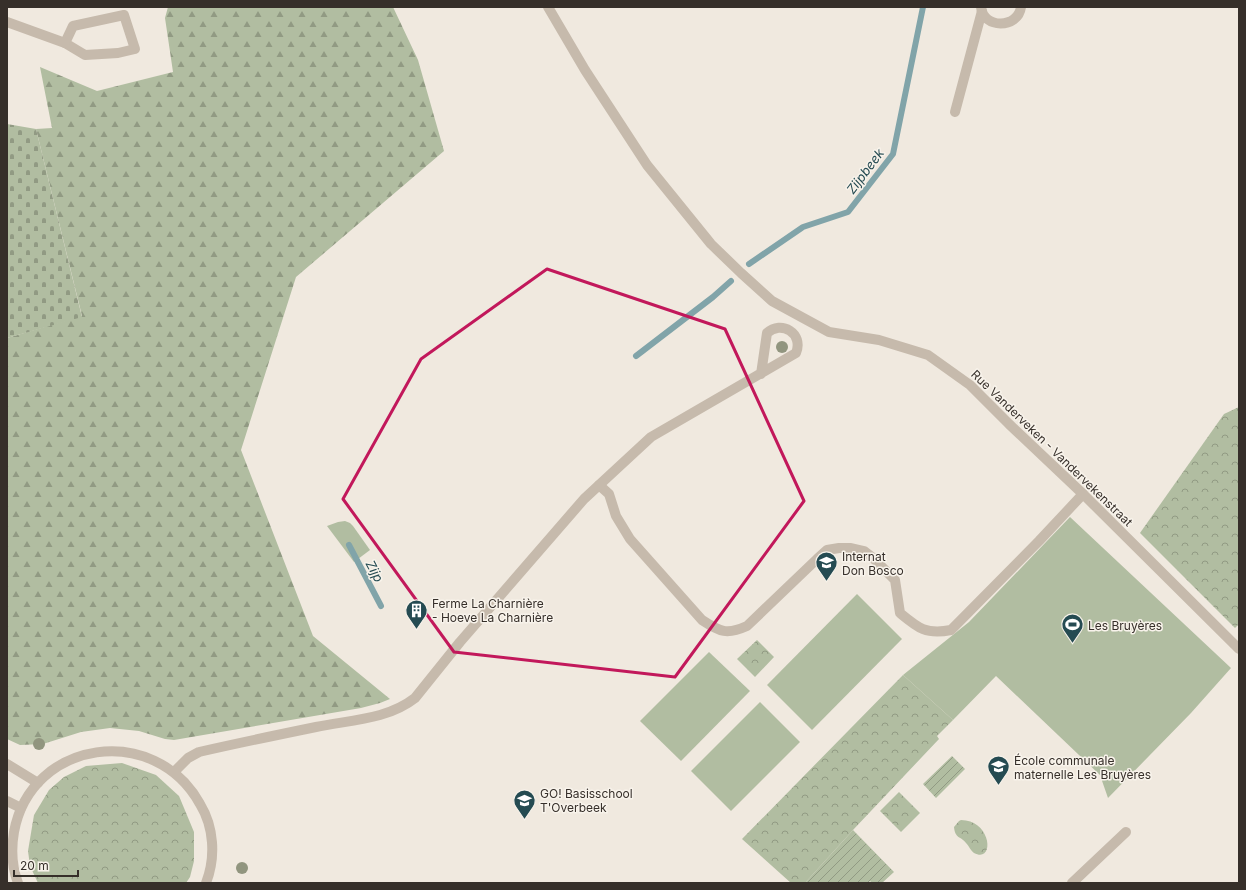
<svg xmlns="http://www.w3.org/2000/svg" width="1246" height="890" viewBox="0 0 1246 890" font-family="Inter,sans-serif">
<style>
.grass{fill:#b1bda1}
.forest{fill:url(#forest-firs)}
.cemetery{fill:url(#cemetery-stones)}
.park{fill:url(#park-crowns)}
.garden{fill:url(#garden-furrows)}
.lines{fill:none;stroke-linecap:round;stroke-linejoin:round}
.stream{stroke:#81a4a9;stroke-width:6}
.service{stroke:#c6baac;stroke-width:10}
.minor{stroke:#c6baac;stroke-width:10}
.tree{fill:#91957f}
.marked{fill:none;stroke:#c2185b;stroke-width:3;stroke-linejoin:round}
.labels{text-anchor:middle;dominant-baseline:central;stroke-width:3;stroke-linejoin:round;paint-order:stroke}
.street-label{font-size:12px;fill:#362f2a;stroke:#f8f3eb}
.poi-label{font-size:12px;fill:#362f2a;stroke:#f8f3eb;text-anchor:start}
.water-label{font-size:13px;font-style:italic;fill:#254b52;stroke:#f8f3eb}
</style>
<defs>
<pattern id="forest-firs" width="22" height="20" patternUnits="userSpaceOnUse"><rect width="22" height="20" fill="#b1bda1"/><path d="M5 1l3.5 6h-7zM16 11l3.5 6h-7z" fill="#919a83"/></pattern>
<pattern id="cemetery-stones" width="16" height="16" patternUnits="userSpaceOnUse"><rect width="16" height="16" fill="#b1bda1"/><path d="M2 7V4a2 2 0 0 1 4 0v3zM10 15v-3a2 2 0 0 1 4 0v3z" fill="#919a83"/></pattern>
<pattern id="park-crowns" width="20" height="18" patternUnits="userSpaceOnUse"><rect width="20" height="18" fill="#b1bda1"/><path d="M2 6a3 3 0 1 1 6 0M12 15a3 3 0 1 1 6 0" fill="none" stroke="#919a83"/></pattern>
<pattern id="garden-furrows" width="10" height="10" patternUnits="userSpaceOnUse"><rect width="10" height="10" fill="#b1bda1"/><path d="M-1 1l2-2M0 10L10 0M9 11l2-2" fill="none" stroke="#919a83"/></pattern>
</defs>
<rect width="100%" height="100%" fill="#f0e9df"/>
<g class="grass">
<path d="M1070,517L1231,668L1191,713L1108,798L1100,775L996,676L953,720L903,675L969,622Z"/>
<path d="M345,521L350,523L353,526L370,550L354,562L327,526L338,522Z"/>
<path d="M857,594L902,639L812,730L767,685Z"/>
<path d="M709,652L750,691L681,761L640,721Z"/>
<path d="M760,702L800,742L731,811L691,771Z"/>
</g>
<path class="forest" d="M168,7H393L418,60L444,151L296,277L241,450L313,636L390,699L380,703L361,708L174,740L165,739L139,731L110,728L81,732L43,744L20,745L7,739V338L82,316L36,129L52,128L40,67L97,91L173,72L165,18Z"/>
<path class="cemetery" d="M7,124L36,129L82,317L7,338Z"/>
<g class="park">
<path d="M1239,407V624L1235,628L1140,533L1224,414Z"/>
<path d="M757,640L774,657L755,677L737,659Z"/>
<path d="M903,675L953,720L937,736L939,739L853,830L805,883H791L742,839Z"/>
<path d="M122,763L156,775L179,796L194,832V861L190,877L186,883H38L30,866L28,851L34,815L49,790L64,777L86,766Z"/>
<path d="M899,792L920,813L901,832L880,811Z"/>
<path d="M961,820C992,820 995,864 974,853C971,851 969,846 966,843C961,836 955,839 954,827L959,821Z"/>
</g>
<g class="garden">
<path d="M952,756L965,769L936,798L923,784Z"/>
<path d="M853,830L894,872L882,883H872L870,881L868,883H805Z"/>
</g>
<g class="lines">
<g class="stream">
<path d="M749,264L803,227L848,212L893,154L923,7"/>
<path d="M636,356L713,297L731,281"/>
<path d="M349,545L381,606"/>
</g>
<g class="service">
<path d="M981,7C983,29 1018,29 1021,7"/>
<path d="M955,112L982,11"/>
<path d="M599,485L609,494L616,516L630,539L702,620C720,632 727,635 747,626L817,559L827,550L839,548H851L864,551L873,558L895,580L900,613C918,628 926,635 951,630L1039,541L1083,494"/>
</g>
<g class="minor">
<path d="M548,7L585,70L647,165L711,244L741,273L772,301L829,332L879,340L928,355L970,385L1009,424L1083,494L1239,649"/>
<path d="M124,15L135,49L118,53L85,55L65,43L73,26Z"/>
<path d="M7,22L65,43"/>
<path d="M7,764L38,783"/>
<path d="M174,772L188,758L199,752C238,743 277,735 316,727C349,720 387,720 415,698L460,642L584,499L651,437L796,353C804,333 781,320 767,333L761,374"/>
<path d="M7,801L21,808"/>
<path d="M18,883C12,867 11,849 14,832C31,739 155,722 200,804C214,827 216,857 206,883"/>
<path d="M1072,883L1126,832"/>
</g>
</g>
<g class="tree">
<circle cx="782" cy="347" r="6"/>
<circle cx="39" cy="744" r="6"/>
<circle cx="242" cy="868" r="6"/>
</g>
<path class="marked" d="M547,269L725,329L804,501L675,677L454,652L343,499L421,359Z"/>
<defs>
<symbol id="school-pin" viewBox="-11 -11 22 30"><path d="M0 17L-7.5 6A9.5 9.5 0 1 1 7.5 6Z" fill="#254b52" stroke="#f8f3eb"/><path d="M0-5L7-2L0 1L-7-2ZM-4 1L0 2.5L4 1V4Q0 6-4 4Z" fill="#fff"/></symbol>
<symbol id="building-pin" viewBox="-11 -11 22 30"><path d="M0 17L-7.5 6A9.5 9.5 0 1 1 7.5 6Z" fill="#254b52" stroke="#f8f3eb"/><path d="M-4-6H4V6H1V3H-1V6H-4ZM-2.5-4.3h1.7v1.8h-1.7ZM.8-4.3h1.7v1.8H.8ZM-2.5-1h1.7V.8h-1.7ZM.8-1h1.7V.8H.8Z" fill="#fff"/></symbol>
<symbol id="stadium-pin" viewBox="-11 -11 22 30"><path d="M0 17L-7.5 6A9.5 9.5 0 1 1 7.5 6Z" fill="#254b52" stroke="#f8f3eb"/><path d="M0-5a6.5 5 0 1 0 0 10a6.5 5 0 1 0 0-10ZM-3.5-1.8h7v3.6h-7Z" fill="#fff"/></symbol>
</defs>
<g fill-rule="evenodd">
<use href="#school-pin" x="814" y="550" width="25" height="34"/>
<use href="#building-pin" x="404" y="598" width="25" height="34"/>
<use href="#stadium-pin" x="1060" y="612" width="25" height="34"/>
<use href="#school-pin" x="986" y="754" width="25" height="34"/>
<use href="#school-pin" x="512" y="788" width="25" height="34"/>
</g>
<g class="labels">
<g class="street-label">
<text transform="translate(1052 448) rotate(44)">Rue Vanderveken - Vandervekenstraat</text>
</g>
<g class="poi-label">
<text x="842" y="556">Internat<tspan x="842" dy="14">Don Bosco</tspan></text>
<text x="432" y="603">Ferme La Charnière<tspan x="432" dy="14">- Hoeve La Charnière</tspan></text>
<text x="1088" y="625">Les Bruyères</text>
<text x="1014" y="760">École communale<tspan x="1014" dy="14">maternelle Les Bruyères</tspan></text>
<text x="540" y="793">GO! Basisschool<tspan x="540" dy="14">T'Overbeek</tspan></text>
</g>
<g class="water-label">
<text transform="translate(865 171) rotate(-53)">Zijpbeek</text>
<text transform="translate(375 571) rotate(62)">Zijp</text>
</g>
</g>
<rect width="1246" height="890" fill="none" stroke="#362f2a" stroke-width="16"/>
<path d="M14 870v6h64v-6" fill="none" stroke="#362f2a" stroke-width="2"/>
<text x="20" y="870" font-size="12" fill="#362f2a" stroke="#f8f3eb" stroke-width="3" paint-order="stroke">20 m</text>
</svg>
